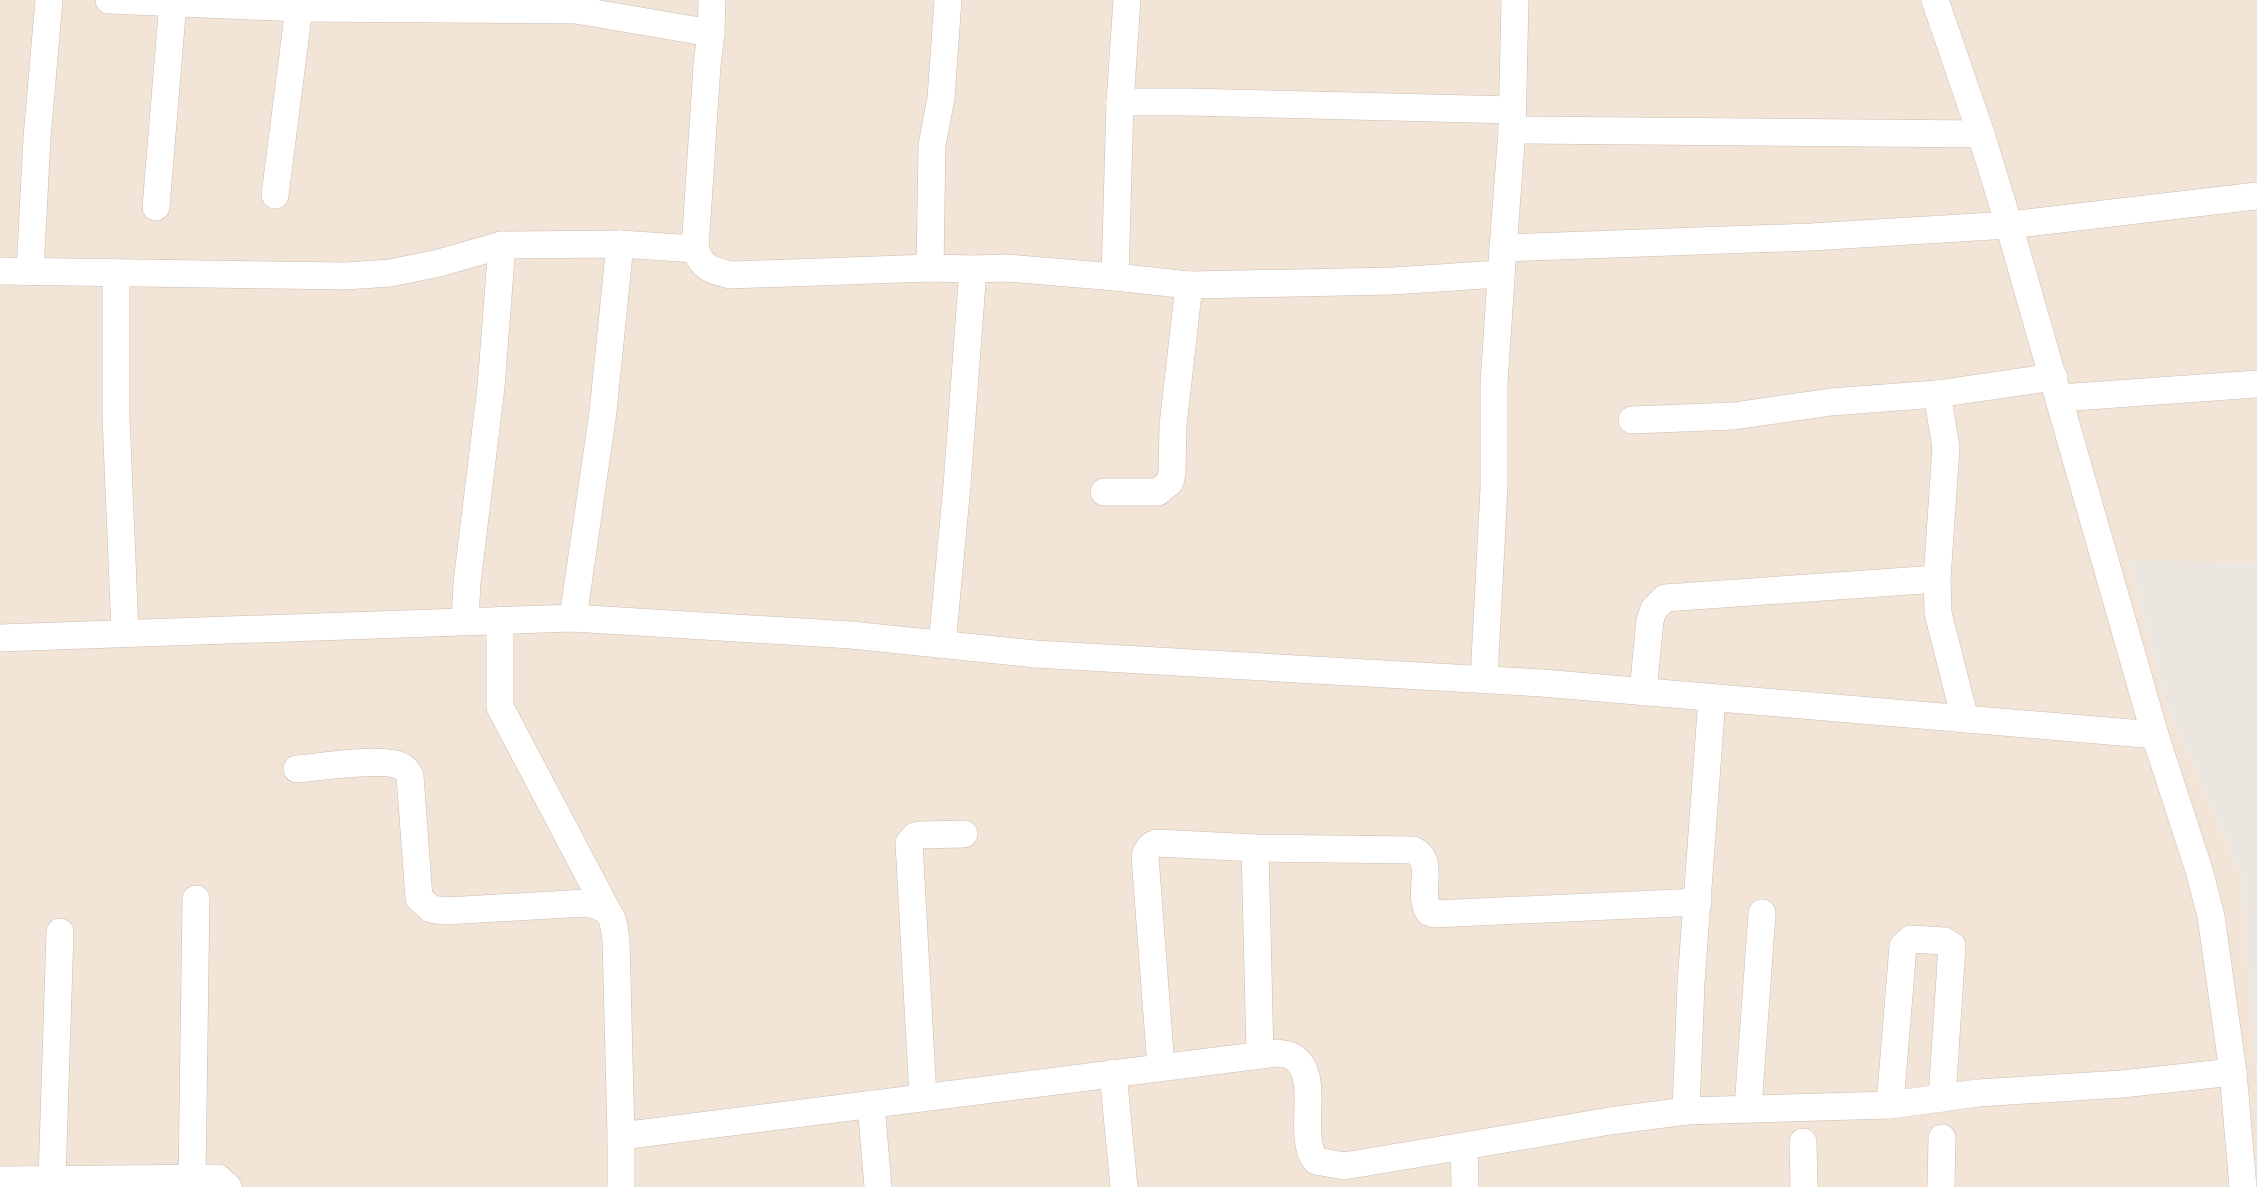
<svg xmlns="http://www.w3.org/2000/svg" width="2257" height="1187" viewBox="0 0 2257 1187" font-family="Figtree,sans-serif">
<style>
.residential{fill:#f2e5d7}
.industrial{fill:#ece6e1}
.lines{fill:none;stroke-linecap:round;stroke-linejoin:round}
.minor-casing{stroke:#ccbbaf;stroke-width:28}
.minor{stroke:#fff;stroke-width:27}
</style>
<rect width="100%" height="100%" fill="#fbf3e8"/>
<path class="residential" d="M0,0H2257V563L2129,561L2165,701L2240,873L2257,1075V1187H0Z"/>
<path class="industrial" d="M2129,560L2257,563V1075L2240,873L2165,701Z"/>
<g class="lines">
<defs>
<g id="minor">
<path d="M109,0L299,8L576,10L711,33L707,65L695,249C704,270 711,270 731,275L930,268L973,269"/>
<path d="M1935,0L1981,134L2009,225L2257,196"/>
<path d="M711,33L712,0"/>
<path d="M1120,102L1127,0"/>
<path d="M1512,130L1981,134"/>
<path d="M275,195L299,8"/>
<path d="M156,207L173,2"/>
<path d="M620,244L695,249"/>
<path d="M1503,248L1512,130L1515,0"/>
<path d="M930,268L932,145L941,98L948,0"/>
<path d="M0,271L346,276L390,273L439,263L502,245"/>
<path d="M30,272L37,138L49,0"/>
<path d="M116,273V417L125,632"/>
<path d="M1115,277L1189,285L1393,281L1500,274"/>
<path d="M1937,394L1946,447L1937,579L1938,613L1965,719"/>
<path d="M2060,398L2257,384"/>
<path d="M1632,420L1734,416L1831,402L1937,394L2054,377"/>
<path d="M1104,492H1158L1170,482L1172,473L1173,425L1189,285"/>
<path d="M500,620V707L607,910"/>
<path d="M465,621L467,583L491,387L502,245L620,244L603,412L573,618"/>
<path d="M0,638L573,618L851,635L1035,654L1542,683L2155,735L2199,870L2211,916L2233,1072L2243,1187"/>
<path d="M942,645L957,485L973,269L1007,268L1115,277L1120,102H1187L1513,110"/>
<path d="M1484,679L1494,488V384L1503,248L1811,237L2009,225L2155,735"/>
<path d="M1643,692L1650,620L1654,609L1665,598L1937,579"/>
<path d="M297,769C320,767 382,757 401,766C405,768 408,772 410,776L419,898L431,909L446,911L586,903C612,908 613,916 616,940L621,1136"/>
<path d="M1255,848L1260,1055"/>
<path d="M1161,1067L1145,857C1147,849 1150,845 1157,843L1255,848L1413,850C1437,861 1416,894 1429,912L1434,914L1698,902"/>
<path d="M1113,1073L1124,1187"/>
<path d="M923,1097L909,843L915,836L920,835L964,834"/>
<path d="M871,1104L878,1187"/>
<path d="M1890,1105L1903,946L1911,939L1944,941L1952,946L1942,1098"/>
<path d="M1748,1108L1762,913"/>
<path d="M1686,1111L1691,983L1712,698"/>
<path d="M1803,1142L1804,1187"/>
<path d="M192,1178L196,899"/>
<path d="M52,1179L60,932"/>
<path d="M0,1180L218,1178L228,1187"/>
<path d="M621,1187V1136L1278,1053C1282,1054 1288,1054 1291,1056C1324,1073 1295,1134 1316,1161L1344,1166L1464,1146"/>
<path d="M1465,1187L1464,1146L1610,1121L1686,1111L1890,1105L1978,1093L2122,1084L2233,1072"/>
<path d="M1941,1187L1942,1138"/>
</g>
</defs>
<use href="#minor" class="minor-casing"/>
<use href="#minor" class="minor"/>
</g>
</svg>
